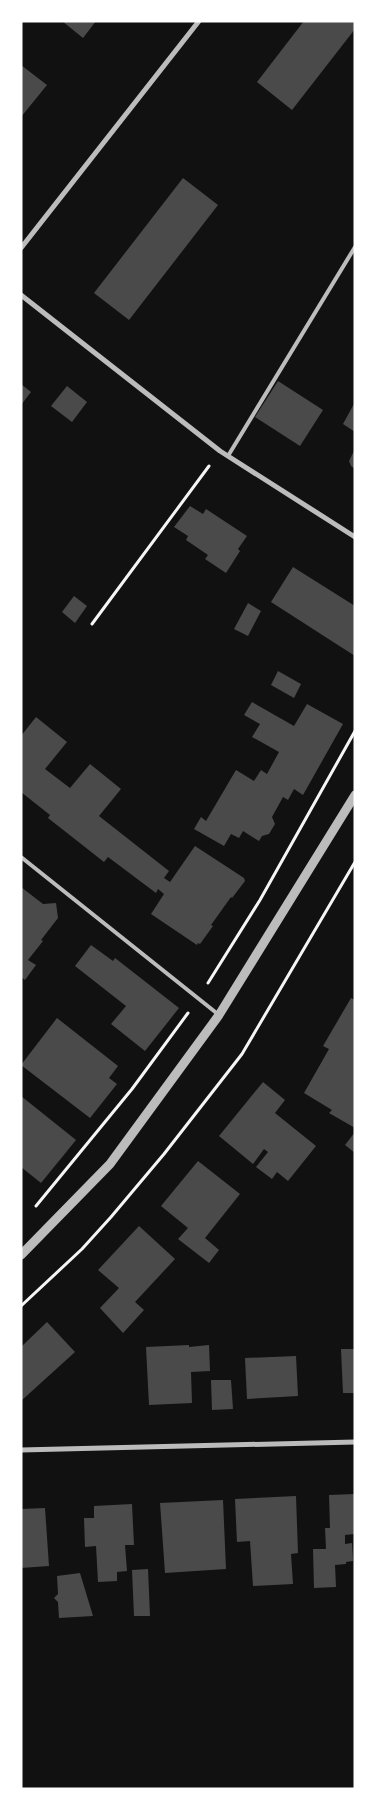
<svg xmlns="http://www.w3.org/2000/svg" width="376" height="1810" viewBox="0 0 376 1810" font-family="'Fira Sans Condensed',sans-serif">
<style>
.building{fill:#4a4a4a}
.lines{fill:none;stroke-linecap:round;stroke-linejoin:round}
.path{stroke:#f5f5f5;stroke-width:3}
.service{stroke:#bcbcbc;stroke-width:4}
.minor{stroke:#bcbcbc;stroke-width:5}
.tertiary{stroke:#bcbcbc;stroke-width:9}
</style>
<rect width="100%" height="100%" fill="#111"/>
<g class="building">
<path d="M62,21H96L83,38Z"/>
<path d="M304,21H355V29L292,110L257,82Z"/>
<path d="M21,65L47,85L21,117Z"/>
<path d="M183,178L218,205L129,320L94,293Z"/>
<path d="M278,381L323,410L300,446L255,417Z"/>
<path d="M21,384L31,392L21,405Z"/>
<path d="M67,386L87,402L72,422L51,406Z"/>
<path d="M355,402V432L343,424Z"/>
<path d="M355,449V469L351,466L349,461Z"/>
<path d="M190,506L203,514L206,509L247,536L238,549L240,551L226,573L205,559L208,555L186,540L188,536L174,527Z"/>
<path d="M293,567L355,606V656L271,602Z"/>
<path d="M74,596L87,606L75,623L62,612Z"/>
<path d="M248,603L261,611L248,636L234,629Z"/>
<path d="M278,671L301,684L294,698L271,685Z"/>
<path d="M252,702L294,726L307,704L343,724L303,795L294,789L288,800L283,797L272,817L275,824L269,834L262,836L259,841L243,831L239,838L231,834L224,846L194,829L201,817L206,821L236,770L254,781L261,770L267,774L279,752L252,737L260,724L244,715Z"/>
<path d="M36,717L67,742L45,769L70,788L90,764L121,789L99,816L169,871L164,878L170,882L195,846L244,878L245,881L232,898L231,897L211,925L213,926L200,944L198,943L197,945L151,914L164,894L158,889L156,893L108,857L104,862L48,818L50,815L21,792V736Z"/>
<path d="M21,887L43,904L56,903L58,918L41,940L43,941L28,960L36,965L25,980L21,977Z"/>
<path d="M91,945L113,961L115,958L179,1008L145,1051L111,1024L126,1006L75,966Z"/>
<path d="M351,998L355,1000V1128L329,1113L332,1110L304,1093L329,1049L323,1046Z"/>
<path d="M57,1018L118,1066L109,1078L117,1084L90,1118L21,1065Z"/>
<path d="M263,1082L285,1100L275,1113L316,1146L288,1181L277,1172L272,1179L256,1167L268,1152L264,1149L253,1164L219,1136Z"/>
<path d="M21,1096L76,1140L41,1183L21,1167Z"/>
<path d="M355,1132V1153L345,1145Z"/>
<path d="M198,1161L240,1194L205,1238L219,1250L209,1263L178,1239L188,1228L161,1206Z"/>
<path d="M139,1226L175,1259L135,1302L144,1310L123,1333L100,1308L119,1288L98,1270Z"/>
<path d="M47,1322L75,1352L21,1401V1347Z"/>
<path d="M189,1345V1347L209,1345L210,1371L191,1372L192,1403L149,1405L146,1347Z"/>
<path d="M341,1349H355V1393H343Z"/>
<path d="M296,1356L298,1396L247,1399L245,1358Z"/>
<path d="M211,1380H231L233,1409L212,1410Z"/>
<path d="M355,1494V1534L345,1535V1544L352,1543L353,1561L346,1562V1564L335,1565L336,1587L314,1588L313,1549H326L325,1528H330L329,1495Z"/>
<path d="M296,1496L298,1553L291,1554L293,1584L253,1586L250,1541L237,1542L235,1499Z"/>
<path d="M223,1500L226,1569L165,1573L160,1503Z"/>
<path d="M132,1504L134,1545H125L127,1571L117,1572V1581L98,1582L96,1546L85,1547L84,1518H94V1506Z"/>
<path d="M45,1508L49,1566L21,1568V1509Z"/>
<path d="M148,1569L150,1616H134L132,1570Z"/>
<path d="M80,1573L93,1616L59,1618L58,1602L54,1598L58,1594L57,1576Z"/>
</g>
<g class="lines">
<g class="path">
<path d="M92,624L209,466"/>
<path d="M208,983L260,900L355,731"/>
<path d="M36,1206L132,1089L188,1013"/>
<path d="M21,1306L82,1249L111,1217L164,1154L242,1054L355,862"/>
</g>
<g class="service">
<path d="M228,456L355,247"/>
<path d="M21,857L219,1015"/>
</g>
<g class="minor">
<path d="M21,248L199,21"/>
<path d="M21,295L220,451L355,537"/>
<path d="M21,1450L355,1442"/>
</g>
<path class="tertiary" d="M21,1255L110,1164L219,1015L355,795"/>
</g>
<rect width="376" height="1810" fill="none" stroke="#ffffff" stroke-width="45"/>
</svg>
